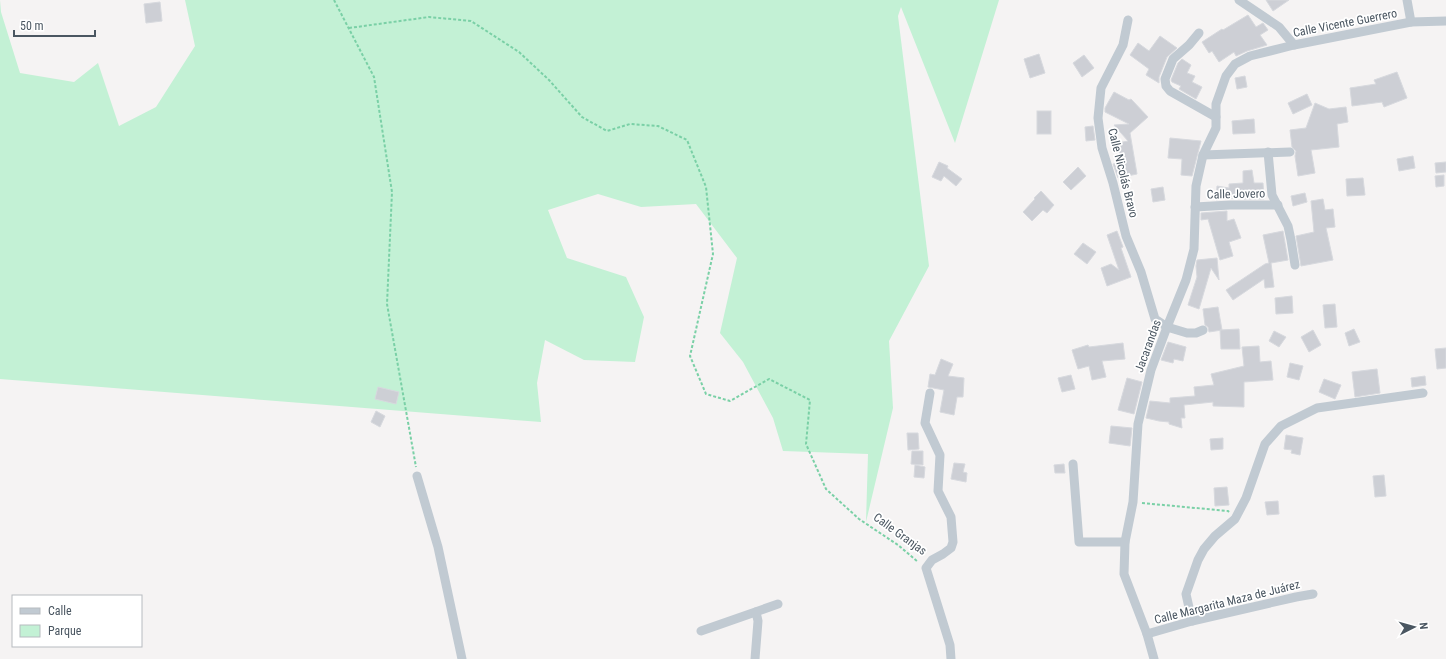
<svg xmlns="http://www.w3.org/2000/svg" width="1446" height="659" viewBox="0 0 1446 659" font-family="'Roboto Condensed',sans-serif">
<style>
.green{fill:#c3f1d5}
.building{fill:#cdcfd5;stroke:#d7d9de}
.lines{fill:none;stroke-linecap:round;stroke-linejoin:round}
.path{stroke:#7ad0a6;stroke-width:2;stroke-dasharray:3 2;stroke-linecap:butt}
.minor{stroke:#c1cad2;stroke-width:9}
.labels{text-anchor:middle;dominant-baseline:central;stroke-width:3.5;stroke-linejoin:round;paint-order:stroke}
.street-label{font-size:12px;fill:#4a5661;stroke:#fff}
</style>
<rect width="100%" height="100%" fill="#f5f3f3"/>
<path class="green" d="M0,0L1,12L20,73L74,82L98,63L119,126L156,107L195,46L185,0H999L955,143L901,7L898,16L929,266L889,341L893,408L866,522L868,454L783,451L773,418L743,362L720,333L737,258L696,204L641,207L598,194L548,210L567,258L626,277L644,317L635,362L584,360L545,340L537,383L541,422L0,379Z"/>
<g class="building">
<path d="M1266,0H1289L1273,11Z"/>
<path d="M160,2L162,21L146,23L144,4Z"/>
<path d="M1248,15L1256,27L1263,23L1268,30L1260,35L1267,45L1247,51L1236,56L1234,52L1219,62L1212,51L1209,53L1202,42L1222,29L1223,30Z"/>
<path d="M1160,36L1177,48L1167,57L1159,77V83L1146,75L1149,69L1130,55L1138,43L1149,51Z"/>
<path d="M1039,54L1045,73L1030,78L1024,59Z"/>
<path d="M1084,55L1094,68L1082,77L1073,63Z"/>
<path d="M1182,59L1191,65L1187,73L1195,76L1192,82L1202,87L1196,99L1179,89L1181,86L1172,82L1171,80L1178,63Z"/>
<path d="M1397,72L1407,98L1384,107L1382,102L1352,106L1350,88L1376,84L1374,80Z"/>
<path d="M1245,76L1247,87L1237,89L1235,78Z"/>
<path d="M1114,92L1129,100L1131,99L1148,117L1130,133L1137,174L1118,178L1113,164L1121,162L1118,143L1128,141L1114,125L1129,124L1105,112V108Z"/>
<path d="M1307,94L1312,105L1293,114L1288,103Z"/>
<path d="M1315,103L1329,109L1346,107L1348,122L1337,124L1339,147L1311,150L1315,173L1298,176L1295,156L1296,151L1292,147L1290,130L1306,128Z"/>
<rect x="1037" y="111" width="14" height="23"/>
<path d="M1254,119L1255,133L1233,134L1232,121Z"/>
<path d="M1093,126L1095,140L1086,141L1085,127Z"/>
<path d="M1170,138L1201,141L1192,176L1181,175L1182,159L1168,158Z"/>
<path d="M1413,156L1415,168L1399,171L1397,159Z"/>
<path d="M939,162L948,166L947,168L962,179L956,186L944,176L941,181L932,177Z"/>
<path d="M1446,162V172L1436,173L1435,163Z"/>
<path d="M1078,167L1086,176L1071,190L1063,182Z"/>
<path d="M1252,170L1254,183H1263L1264,199H1244V197L1216,200L1217,186L1229,188V184L1243,183V171Z"/>
<path d="M1444,175V186L1436,187L1435,176Z"/>
<path d="M1363,178L1365,195L1347,196L1346,179Z"/>
<path d="M1163,187L1165,200L1153,202L1151,189Z"/>
<path d="M1041,191L1054,205L1047,213L1043,210L1032,221L1023,212L1035,199L1034,198Z"/>
<path d="M1305,193L1307,202L1293,206L1291,196Z"/>
<path d="M1323,199L1325,210L1333,209L1335,227L1326,228L1333,260L1301,266L1296,236L1314,232L1311,201Z"/>
<path d="M1227,211V221L1234,219L1241,238L1229,242L1233,256L1220,260L1208,219L1201,220V213Z"/>
<path d="M1117,231L1123,247L1121,248L1131,277L1107,286L1101,268L1111,264L1119,270L1107,235Z"/>
<path d="M1283,231L1288,260L1271,263L1274,287L1265,288L1264,279L1233,300L1226,290L1265,264L1269,263L1263,235Z"/>
<path d="M1083,243L1096,252L1087,264L1074,254Z"/>
<path d="M1217,258L1219,280L1211,268L1199,309L1188,305L1197,277L1196,266L1197,260Z"/>
<path d="M1292,296L1293,313L1276,314L1275,298Z"/>
<path d="M1335,304L1337,327L1325,328L1323,305Z"/>
<path d="M1218,307L1222,330L1209,332L1208,327L1205,325L1203,309Z"/>
<path d="M1239,329L1240,349H1221L1220,330Z"/>
<path d="M1354,329L1360,342L1349,346L1345,333Z"/>
<path d="M1313,330L1321,345L1309,352L1301,337Z"/>
<path d="M1274,331L1286,337L1279,347L1269,341Z"/>
<path d="M1168,342L1186,347L1183,361L1174,359L1173,363L1161,360Z"/>
<path d="M1123,343L1125,359L1102,361L1106,377L1092,380L1089,366L1078,369L1072,350L1088,345L1089,347Z"/>
<path d="M1259,346L1260,362L1271,361L1273,380L1244,382V407L1213,406V402L1184,405L1185,418H1181L1182,428L1169,424V422L1159,421L1146,418L1150,401L1170,403V398L1195,396L1194,387L1214,385L1211,374L1244,366L1242,347Z"/>
<path d="M1446,348V368L1437,369L1435,349Z"/>
<path d="M941,359L953,364L948,376L964,378L963,397H957L954,415L940,412L944,390L928,387L930,374L935,375Z"/>
<path d="M1290,363L1303,366L1299,380L1287,377Z"/>
<path d="M1377,369L1380,393L1355,397L1352,372Z"/>
<path d="M1071,375L1075,389L1062,392L1058,378Z"/>
<path d="M1425,376L1426,385L1412,387L1411,378Z"/>
<path d="M1127,378L1142,382L1134,414L1118,410Z"/>
<path d="M1324,379L1341,385L1335,399L1319,392Z"/>
<path d="M378,387L399,392L396,404L375,399Z"/>
<path d="M376,411L385,416L380,427L371,422Z"/>
<path d="M1111,426L1132,428L1130,446L1109,443Z"/>
<path d="M907,433H918L919,449L908,450Z"/>
<path d="M1286,435L1303,438L1300,455L1291,453L1292,450L1284,449Z"/>
<path d="M1223,438V449L1211,450L1210,439Z"/>
<path d="M912,451H923V465L911,464Z"/>
<path d="M954,463L965,464L963,472L967,473L966,482L951,479Z"/>
<path d="M1064,464L1065,473H1055L1054,465Z"/>
<path d="M915,465L925,467L924,478L914,477Z"/>
<path d="M1384,475L1386,496L1375,497L1373,476Z"/>
<path d="M1227,487L1229,505L1215,506L1214,488Z"/>
<path d="M1278,501L1279,514L1267,515L1265,502Z"/>
</g>
<g class="lines">
<g class="path">
<path d="M334,0L374,77L392,192L387,304L416,467"/>
<path d="M349,28L429,17L471,21L519,52L549,80L582,117L607,131L630,124L658,126L687,140L706,187L713,254L690,356L706,394L730,401L769,379L810,400L806,444L826,489L859,519L898,545L918,562"/>
<path d="M1142,503L1228,511L1229,512"/>
</g>
<g class="minor">
<path d="M1239,0L1279,27L1294,45"/>
<path d="M1407,0L1411,22"/>
<path d="M1128,20L1123,45L1101,88L1098,118L1102,148L1113,183L1126,236L1141,272L1155,319L1167,327L1187,333H1196L1203,330"/>
<path d="M1199,33L1189,45L1173,59L1165,79L1166,86L1170,91L1216,117"/>
<path d="M1268,152L1272,195L1288,226L1291,240L1295,265"/>
<path d="M1203,155L1290,152"/>
<path d="M1195,207L1230,205H1278"/>
<path d="M930,393L925,423L940,455L938,491L951,517L953,542L951,548L943,554L932,560L926,568L950,645L951,659"/>
<path d="M1073,464L1079,542H1125"/>
<path d="M417,476L438,547L462,659"/>
<path d="M1192,621L1186,594L1198,560L1204,549L1215,536L1235,519L1246,498L1265,444L1281,426L1317,408L1423,393"/>
<path d="M701,631L778,604"/>
<path d="M1147,634L1192,621L1296,597L1313,594"/>
<path d="M755,659L758,621L756,612"/>
<path d="M1154,659L1147,634L1124,574L1125,542L1133,502L1138,424L1151,370L1167,327L1186,280L1194,249L1196,186L1203,155L1216,128V104L1226,76L1235,64L1250,56L1294,45L1411,22L1446,21"/>
</g>
</g>
<g class="labels">
<g class="street-label">
<text transform="translate(1345 23) rotate(-11)">Calle Vicente Guerrero</text>
<text transform="translate(1123 173) rotate(76)">Calle Nicolás Bravo</text>
<text transform="translate(1236 194) rotate(-1)">Calle Jovero</text>
<text transform="translate(1148 346) rotate(-70)">Jacarandas</text>
<text transform="translate(900 534) rotate(36)">Calle Granjas</text>
<text transform="translate(1227 602) rotate(-14)">Calle Margarita Maza de Juárez</text>
</g>
</g>
<rect x="12" y="595" width="130" height="52" fill="#ffffff" stroke="#b7bbc0"/>
<rect x="20" y="608" width="20" height="6" fill="#c1cad2" stroke="#b7bbc0"/>
<text x="48" y="615" font-size="12" fill="#4a5661">Calle</text>
<rect x="20" y="625" width="20" height="12" fill="#c3f1d5" stroke="#b7bbc0"/>
<text x="48" y="635" font-size="12" fill="#4a5661">Parque</text>
<g transform="translate(1414 627) rotate(84)" stroke="#ffffff" stroke-width="3" paint-order="stroke">
<path d="M0-3L7 15L0 10L-7 15Z" fill="#4a5661"/>
<text y="-6" font-size="11" font-weight="bold" text-anchor="middle" fill="#4a5661">N</text>
</g>
<path d="M14 30v6h81v-6" fill="none" stroke="#4a5661" stroke-width="2"/>
<text x="20" y="30" font-size="12" fill="#4a5661" stroke="#ffffff" stroke-width="3" paint-order="stroke">50 m</text>
</svg>
